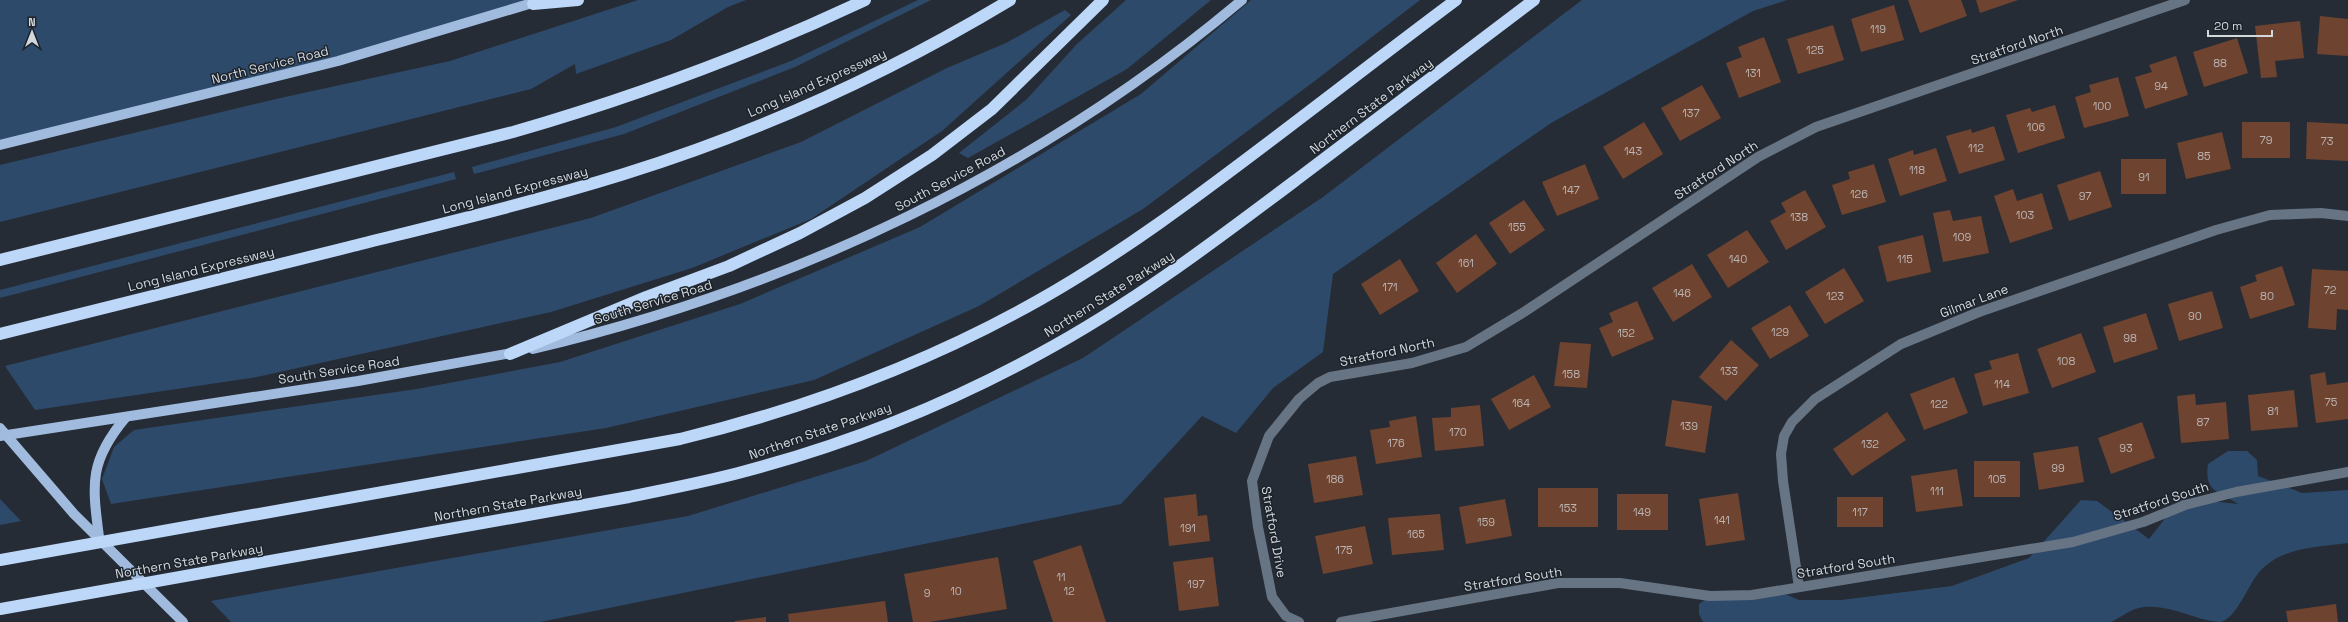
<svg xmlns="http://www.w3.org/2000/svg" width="2348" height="622" viewBox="0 0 2348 622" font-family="'Space Grotesk',sans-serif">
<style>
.green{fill:#2e4a6b}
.building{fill:#6e432f}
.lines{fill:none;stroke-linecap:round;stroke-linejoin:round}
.minor{stroke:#667484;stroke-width:10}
.major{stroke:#a0bbde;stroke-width:10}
.highway{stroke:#bdd7f9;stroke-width:12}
.labels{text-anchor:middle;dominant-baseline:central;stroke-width:3;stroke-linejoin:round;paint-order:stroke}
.number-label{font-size:11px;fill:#bab3b2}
.street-label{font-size:13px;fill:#d3d8dd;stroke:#1c232b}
</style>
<rect width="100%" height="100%" fill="#262c35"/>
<g class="green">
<path d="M0,0H533L338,61L0,144Z"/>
<path d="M638,0H746L728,7L671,40L576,74L575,64L531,89L0,222V165L276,99L450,61Z"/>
<path d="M918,0H931L795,67L624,134L474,174L472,167L616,127L791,61Z"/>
<path d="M1126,0H1211L1127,69L968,158L959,153L1027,99L1077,44Z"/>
<path d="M1251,0H1420L1316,80L1143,209L979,306L814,380L606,428L111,504L102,479L114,447L134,430L417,389L560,362L740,304L920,227L1141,94Z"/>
<path d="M1582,0H1787L1753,11L1551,123L1333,274L1323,352L1273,388L1236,433L1202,416L1121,504L540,622H231L211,601L688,516L866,461L1083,358L1323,197Z"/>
<path d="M1065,10L1071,15L942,131L811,219L692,268L551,312L257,377L35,410L5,366L591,218L801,142L947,68L1006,43Z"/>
<path d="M454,172L456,179L0,298V290Z"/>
<path d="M2228,451H2247L2257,460L2258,476L2302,493L2348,490V543C2319,547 2284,547 2262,569C2249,581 2239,616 2221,622C2196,622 2165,600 2135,609C2127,612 2119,618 2111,622H1703L1699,614V604L1710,596L1778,591L1799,600H1841L1952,586L2029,558L2081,500L2097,501L2149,539L2181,498L2238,504C2218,491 2204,492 2208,464Z"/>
<path d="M0,499L21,521L0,525Z"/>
</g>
<g class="building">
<path d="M1908,0H1961L1967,16L1920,33Z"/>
<path d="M1976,0H2018L1980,13Z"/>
<path d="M1894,5L1904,40L1861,52L1851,19Z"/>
<path d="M2320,16L2348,19V56L2317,54Z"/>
<path d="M2300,21L2304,58L2275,61L2277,77L2261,78L2255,26Z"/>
<path d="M1833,25L1844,60L1798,74L1787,39Z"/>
<path d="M1764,37L1781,82L1739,98L1726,63L1742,57L1738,47Z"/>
<path d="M2237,38L2248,73L2204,87L2193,52Z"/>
<path d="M2176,56L2188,95L2145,109L2135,77L2152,72L2149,65Z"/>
<path d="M2118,77L2129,116L2084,128L2075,97L2091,92L2089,85Z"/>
<path d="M1702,85L1721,118L1680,141L1661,108Z"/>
<path d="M2055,105L2065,138L2018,153L2006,115L2030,108L2032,112Z"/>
<path d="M1644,122L1663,154L1623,179L1603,147Z"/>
<rect x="2242" y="122" width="48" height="36"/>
<path d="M2307,122L2348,124V161L2306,159Z"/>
<path d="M1994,126L2005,160L1959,174L1946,136L1971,129L1972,133Z"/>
<path d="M2222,132L2231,169L2186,179L2177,143Z"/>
<path d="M1936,148L1947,181L1900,196L1888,159L1913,150L1914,155Z"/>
<rect x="2121" y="159" width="45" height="35"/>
<path d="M1585,164L1599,199L1557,216L1542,182Z"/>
<path d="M1874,164L1886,202L1842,215L1832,185L1850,179L1848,172Z"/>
<path d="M2100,171L2112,207L2069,221L2057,185Z"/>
<path d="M2013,189L2017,201L2042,193L2053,229L2010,243L1994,196Z"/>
<path d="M1805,190L1826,227L1786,250L1770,221L1786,212L1781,203Z"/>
<path d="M1524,200L1545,230L1510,254L1489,223Z"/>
<path d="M1950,210L1953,221L1981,216L1989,253L1943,262L1933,213Z"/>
<path d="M1747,230L1769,262L1728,288L1707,255Z"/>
<path d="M1476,234L1497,264L1457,293L1436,263Z"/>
<path d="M1923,235L1931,272L1887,282L1878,246Z"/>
<path d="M1400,259L1419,291L1380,315L1361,284Z"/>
<path d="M1692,264L1712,297L1673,322L1652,288Z"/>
<path d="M2282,266L2295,305L2250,319L2240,287L2257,281L2255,275Z"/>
<path d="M1844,268L1864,301L1825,324L1805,292Z"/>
<path d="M2312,269L2348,271V310L2337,309L2336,330L2308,328Z"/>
<path d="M2212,291L2223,328L2179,341L2168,304Z"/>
<path d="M1637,301L1654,339L1612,357L1599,328L1613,322L1609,313Z"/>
<path d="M1790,305L1809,336L1770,359L1751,328Z"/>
<path d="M2146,313L2158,349L2114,363L2103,327Z"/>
<path d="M2081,333L2096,372L2052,388L2037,349Z"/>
<path d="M1731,340L1759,365L1726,401L1699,377Z"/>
<path d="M1560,342L1591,344L1587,388L1554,386Z"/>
<path d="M2018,353L2029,393L1983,406L1974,374L1992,369L1989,361Z"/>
<path d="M2325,372L2327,385L2348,382V419L2316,423L2310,375Z"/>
<path d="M1534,375L1551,407L1509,430L1491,399Z"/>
<path d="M1954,377L1968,413L1924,430L1910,394Z"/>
<path d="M2294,390L2298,427L2251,431L2248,395Z"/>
<path d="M2195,394L2196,405L2226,402L2229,439L2181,443L2177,396Z"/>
<path d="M1672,400L1712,406L1705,453L1665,446Z"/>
<path d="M1480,405L1484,446L1435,451L1432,418L1451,417V408Z"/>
<path d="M1887,412L1906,440L1852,476L1833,449Z"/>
<path d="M1416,416L1422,457L1376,464L1370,430L1390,427L1389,421Z"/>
<path d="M2142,422L2155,458L2111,474L2098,438Z"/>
<path d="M2078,446L2084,482L2039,490L2033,453Z"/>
<path d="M1356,456L1363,495L1314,503L1308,464Z"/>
<rect x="1974" y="461" width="46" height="36"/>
<path d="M1957,469L1963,506L1916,512L1911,476Z"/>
<rect x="1538" y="488" width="60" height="39"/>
<path d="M1738,493L1745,540L1706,546L1699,499Z"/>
<path d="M1196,494L1198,516L1207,515L1210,541L1169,546L1164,498Z"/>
<rect x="1617" y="494" width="51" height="36"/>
<rect x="1837" y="497" width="46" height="30"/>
<path d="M1505,499L1512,536L1466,544L1459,507Z"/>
<path d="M1440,514L1444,550L1392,555L1388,518Z"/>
<path d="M1365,526L1373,564L1323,574L1315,536Z"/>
<path d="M1081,545L1106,622H1053L1033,561Z"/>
<path d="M998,557L1007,609L930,622H913L904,574Z"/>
<path d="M1213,557L1219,606L1179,611L1173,562Z"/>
<path d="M885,601L888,622H789L788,614Z"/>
<path d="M2336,604L2338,622H2288L2286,611Z"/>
<path d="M766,617V622H735V621Z"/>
</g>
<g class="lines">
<g class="minor">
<path d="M1799,587L1783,481L1781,454L1784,436L1792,422L1815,399L1901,344L1979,312L2216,230L2270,215L2321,213L2348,216"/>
<path d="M1299,622L1286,616L1272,597L1258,527L1252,481L1269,436L1299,399L1318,383L1330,377L1412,363L1466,347L1524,312L1758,157L1816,127L2185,0"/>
<path d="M1341,622L1558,583H1620L1710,596L1752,595L2073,542L2143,522L2185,505L2236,492L2348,472"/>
</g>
<g class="major">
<path d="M0,145L338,61L539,1"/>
<path d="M533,349C792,288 1038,172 1242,0"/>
<path d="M0,428L74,514L183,622"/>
<path d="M0,436L358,381L517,352"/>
<path d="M99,537C92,483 89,461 126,417"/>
</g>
<g class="highway">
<path d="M533,4L578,0"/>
<path d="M0,260L513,132C634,97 751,54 865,0"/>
<path d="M0,334C116,305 233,276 349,247C441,224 534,202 624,174C759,132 889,73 1010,0"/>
<path d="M510,354L646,297L729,266L800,233L865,198L932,155L992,109L1103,0"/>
<path d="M0,560L680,439C807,408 928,363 1041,299C1122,253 1195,198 1269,142C1331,95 1393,47 1456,0"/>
<path d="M0,609L629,497C667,489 705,482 742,472C845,445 946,405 1039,354C1132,304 1215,241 1300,177C1378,118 1456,59 1534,0"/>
</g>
</g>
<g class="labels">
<g class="number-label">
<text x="1878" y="29">119</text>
<text x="1815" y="50">125</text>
<text x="2220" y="63">88</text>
<text x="1753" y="73">131</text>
<text x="2161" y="86">94</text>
<text x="2102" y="106">100</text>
<text x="1691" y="113">137</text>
<text x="2036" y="127">106</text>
<text x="2266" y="140">79</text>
<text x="2327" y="141">73</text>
<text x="1976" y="148">112</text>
<text x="1633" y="151">143</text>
<text x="2204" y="156">85</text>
<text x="1917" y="170">118</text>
<text x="2144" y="177">91</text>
<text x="1571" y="190">147</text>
<text x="1859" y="194">126</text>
<text x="2085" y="196">97</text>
<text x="2025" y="215">103</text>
<text x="1799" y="217">138</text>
<text x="1517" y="227">155</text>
<text x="1962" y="237">109</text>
<text x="1738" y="259">140</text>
<text x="1905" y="259">115</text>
<text x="1466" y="263">161</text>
<text x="1390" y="287">171</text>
<text x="2330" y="290">72</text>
<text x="1682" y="293">146</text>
<text x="1835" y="296">123</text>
<text x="2267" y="296">80</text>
<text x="2195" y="316">90</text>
<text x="1780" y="332">129</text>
<text x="1626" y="333">152</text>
<text x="2130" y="338">98</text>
<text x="2066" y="361">108</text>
<text x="1729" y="371">133</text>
<text x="1571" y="374">158</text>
<text x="2002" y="384">114</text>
<text x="2331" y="402">75</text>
<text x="1521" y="403">164</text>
<text x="1939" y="404">122</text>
<text x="2273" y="411">81</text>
<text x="2203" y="422">87</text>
<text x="1689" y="426">139</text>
<text x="1458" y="432">170</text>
<text x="1396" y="443">176</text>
<text x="1870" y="444">132</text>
<text x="2126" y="448">93</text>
<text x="2058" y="468">99</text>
<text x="1335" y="479">186</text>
<text x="1997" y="479">105</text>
<text x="1937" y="491">111</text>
<text x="1568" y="508">153</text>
<text x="1642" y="512">149</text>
<text x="1860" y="512">117</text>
<text x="1722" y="520">141</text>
<text x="1486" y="522">159</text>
<text x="1188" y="528">191</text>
<text x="1416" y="534">165</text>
<text x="1344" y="550">175</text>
<text x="1061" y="577">11</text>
<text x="1196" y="584">197</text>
<text x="956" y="591">10</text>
<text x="1069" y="591">12</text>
<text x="927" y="593">9</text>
</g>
<g class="street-label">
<text transform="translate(2017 45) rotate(-19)">Stratford North</text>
<text transform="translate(270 65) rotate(-14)">North Service Road</text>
<text transform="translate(817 83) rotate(-24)">Long Island Expressway</text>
<text transform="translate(1371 106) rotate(-37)">Northern State Parkway</text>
<text transform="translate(1716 170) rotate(-33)">Stratford North</text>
<text transform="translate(950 179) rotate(-28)">South Service Road</text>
<text transform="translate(515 190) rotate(-15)">Long Island Expressway</text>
<text transform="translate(201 269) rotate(-14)">Long Island Expressway</text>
<text transform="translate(1109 294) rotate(-32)">Northern State Parkway</text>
<text transform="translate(1974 301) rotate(-21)">Gilmar Lane</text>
<text transform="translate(653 302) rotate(-17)">South Service Road</text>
<text transform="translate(1387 352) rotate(-12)">Stratford North</text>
<text transform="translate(339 370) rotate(-9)">South Service Road</text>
<text transform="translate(820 431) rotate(-19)">Northern State Parkway</text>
<text transform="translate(2161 501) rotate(-18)">Stratford South</text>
<text transform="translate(508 504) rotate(-10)">Northern State Parkway</text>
<text transform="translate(1274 532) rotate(80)">Stratford Drive</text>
<text transform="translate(189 561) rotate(-10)">Northern State Parkway</text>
<text transform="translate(1846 566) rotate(-9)">Stratford South</text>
<text transform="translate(1513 579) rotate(-9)">Stratford South</text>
</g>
</g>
<g transform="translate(32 32)" stroke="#1c232b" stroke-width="3" paint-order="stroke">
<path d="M0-3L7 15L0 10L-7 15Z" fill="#d3d8dd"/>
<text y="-6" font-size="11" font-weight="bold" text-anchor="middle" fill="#d3d8dd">N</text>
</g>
<path d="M2208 30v6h64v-6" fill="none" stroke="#d3d8dd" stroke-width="2"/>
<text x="2214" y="30" font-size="12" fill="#d3d8dd" stroke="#1c232b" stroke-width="3" paint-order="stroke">20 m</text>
</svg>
